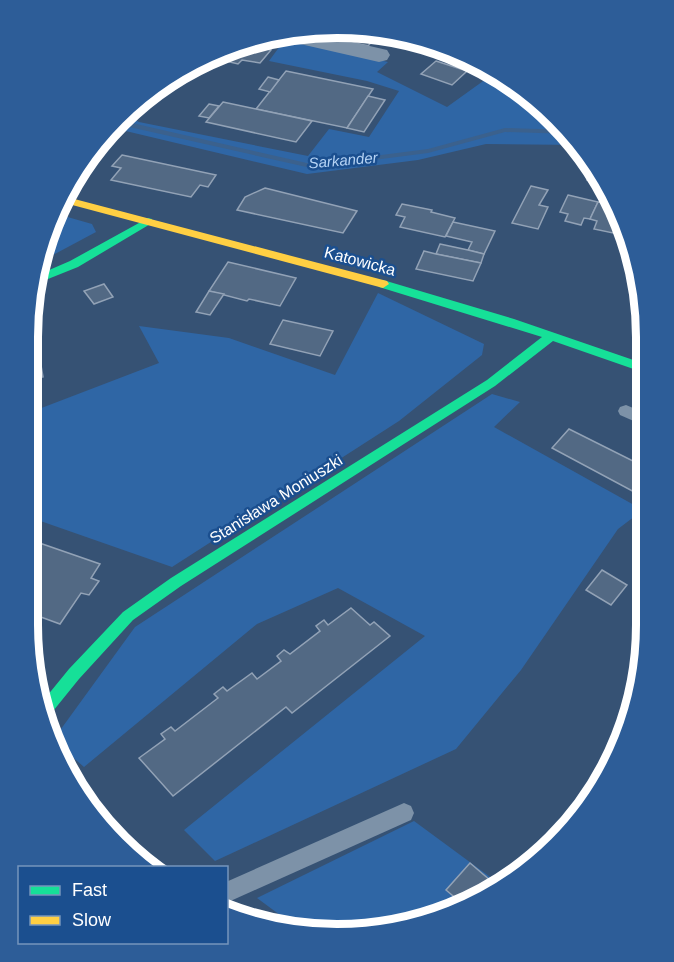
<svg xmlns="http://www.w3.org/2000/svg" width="674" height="962" viewBox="0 0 674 962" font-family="Arial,sans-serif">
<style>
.green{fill:#2f66a5}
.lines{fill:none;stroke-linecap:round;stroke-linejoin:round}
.stream{fill:#3b618d;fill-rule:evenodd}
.building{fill:#526984;stroke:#92a2b6;stroke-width:1.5}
.lane{fill:#7d92a8;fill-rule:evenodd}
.street{fill:#7d92a8;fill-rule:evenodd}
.fast{fill:#16e098;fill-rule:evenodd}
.slow{fill:#ffcf43;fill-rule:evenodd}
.labels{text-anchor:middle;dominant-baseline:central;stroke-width:5;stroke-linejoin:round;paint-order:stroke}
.far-water-label{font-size:15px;font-style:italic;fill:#b5d3f5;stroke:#1b4f8f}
.street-label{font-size:16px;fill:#fff;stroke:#1b4f8f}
.rim{fill:none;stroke:#fff;stroke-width:8}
</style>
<rect width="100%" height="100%" fill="#365274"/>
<g class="green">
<path d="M282,38L388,62L377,72L447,107L486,79L509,86L570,132L579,145L486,144L418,160L307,174L113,128L125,114L139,122L308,156L329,129L369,137L399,91L367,81L269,61L280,46L255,41Z"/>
<path d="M57,214L92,224L96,232L38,263Z"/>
<path d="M378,293L484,344L482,355L399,421L172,567L29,517L31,412L159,363L139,326L229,338L335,375Z"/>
<path d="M492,394L520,402L494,427L643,510L618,529L521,670L456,749L215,861L184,830L425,636L338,588L257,624L84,767L53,740L135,627Z"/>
<path d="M414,821L501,885L474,903L397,929L303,932L257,898Z"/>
</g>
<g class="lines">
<path class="stream" d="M119,120L311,164L428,149L505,128L567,130L571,134L505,132L428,153L311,168L116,124Z"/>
</g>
<g class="building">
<path d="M357,28L365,31L379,34L368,46L342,40L352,30L349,29Z"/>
<path d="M239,43L271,50L260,63L242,60L238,64L226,61L230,57L218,55Z"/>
<path d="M436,61L467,71L452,85L421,74Z"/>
<path d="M286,71L373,89L347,128L256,109Z"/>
<path d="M268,77L279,80L270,92L259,89Z"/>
<path d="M368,96L385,100L364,132L347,128Z"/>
<path d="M223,102L256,109L312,121L296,142L206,122Z"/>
<path d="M209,104L219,106L209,118L199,116Z"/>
<path d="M122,155L216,175L208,187L200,185L191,197L111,180L121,168L112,166Z"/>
<path d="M593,166L605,184L587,180Z"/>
<path d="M531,186L548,190L539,205L548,207L538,229L512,223Z"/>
<path d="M265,188L357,211L343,233L237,210L245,197Z"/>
<path d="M568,195L598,202L590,219L584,218L581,225L565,221L568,214L560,212Z"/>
<path d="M598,202L617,206L622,224L621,227L616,226L613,233L594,229L597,221L590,219Z"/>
<path d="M402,204L432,210L431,212L455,218L445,237L400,227L405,217L396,215Z"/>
<path d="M453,222L495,231L484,254L468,250L472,242L446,236Z"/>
<path d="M440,244L468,250L484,254L481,263L436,254Z"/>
<path d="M424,251L436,254L481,263L473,281L416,269Z"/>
<path d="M228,262L296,278L280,306L249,299L247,301L209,291Z"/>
<path d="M104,284L113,297L94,304L84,291Z"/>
<path d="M209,291L224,294L210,315L196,312Z"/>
<path d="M283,320L333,331L320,356L270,344Z"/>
<path d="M40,360L43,377L31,379L32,361Z"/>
<path d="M569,429L645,467V485L638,494L552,448Z"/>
<path d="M28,539L100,564L91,578L99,581L89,595L81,593L60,624L27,612Z"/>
<path d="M602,570L627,585L611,605L586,590Z"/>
<path d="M351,608L370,625L374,622L390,636L292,713L286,707L173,796L139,758L165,739L161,734L171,727L175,731L218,698L214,694L223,687L227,691L252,673L257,679L281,661L277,656L284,650L290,654L320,631L316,626L324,620L328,625Z"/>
<path d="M470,863L498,887L474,903L465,906L446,890Z"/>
</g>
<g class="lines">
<g class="lane">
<path d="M626,405L645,413V426L620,415L618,411L620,407Z"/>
<path d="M404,803L411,806L414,813L411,820L226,903V882Z"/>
</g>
<path class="street" d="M313,33L387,50L390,55L387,60L379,62L287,41L285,37Z"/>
<g class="fast">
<path d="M148,218L152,219V223L78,267L33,285V277L70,261Z"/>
<path d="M383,280L514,319L645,364V373L553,341L495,386L181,586L133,620L79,679L45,721L38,707L69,669L123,612L171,578L487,380L542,337L379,287L377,284Z"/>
</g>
<path class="slow" d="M63,196L387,281L389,284L383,288L61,202Z"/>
</g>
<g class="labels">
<g class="far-water-label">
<text transform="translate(343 160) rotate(-5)">Sarkander</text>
</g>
<g class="street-label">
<text transform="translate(360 261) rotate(15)">Katowicka</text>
<text transform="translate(276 499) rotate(-32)">Stanisława Moniuszki</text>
</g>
</g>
<path d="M0 0H674V962H0ZM337 38H337A299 299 0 0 1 636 337V625A299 299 0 0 1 337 924H337A299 299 0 0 1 38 625V337A299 299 0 0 1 337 38Z" fill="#2d5d98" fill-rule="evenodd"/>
<path class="rim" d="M337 38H337A299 299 0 0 1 636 337V625A299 299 0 0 1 337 924H337A299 299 0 0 1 38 625V337A299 299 0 0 1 337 38Z"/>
<rect x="18" y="866" width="210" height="78" fill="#1b4f8f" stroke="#7695bc" stroke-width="1.5"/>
<rect x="30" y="886" width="30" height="9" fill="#16e098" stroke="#7695bc" stroke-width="1.5"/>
<text x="72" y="896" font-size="18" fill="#ffffff">Fast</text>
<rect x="30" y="916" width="30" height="9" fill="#ffcf43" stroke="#7695bc" stroke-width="1.5"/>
<text x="72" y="926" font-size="18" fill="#ffffff">Slow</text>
</svg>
